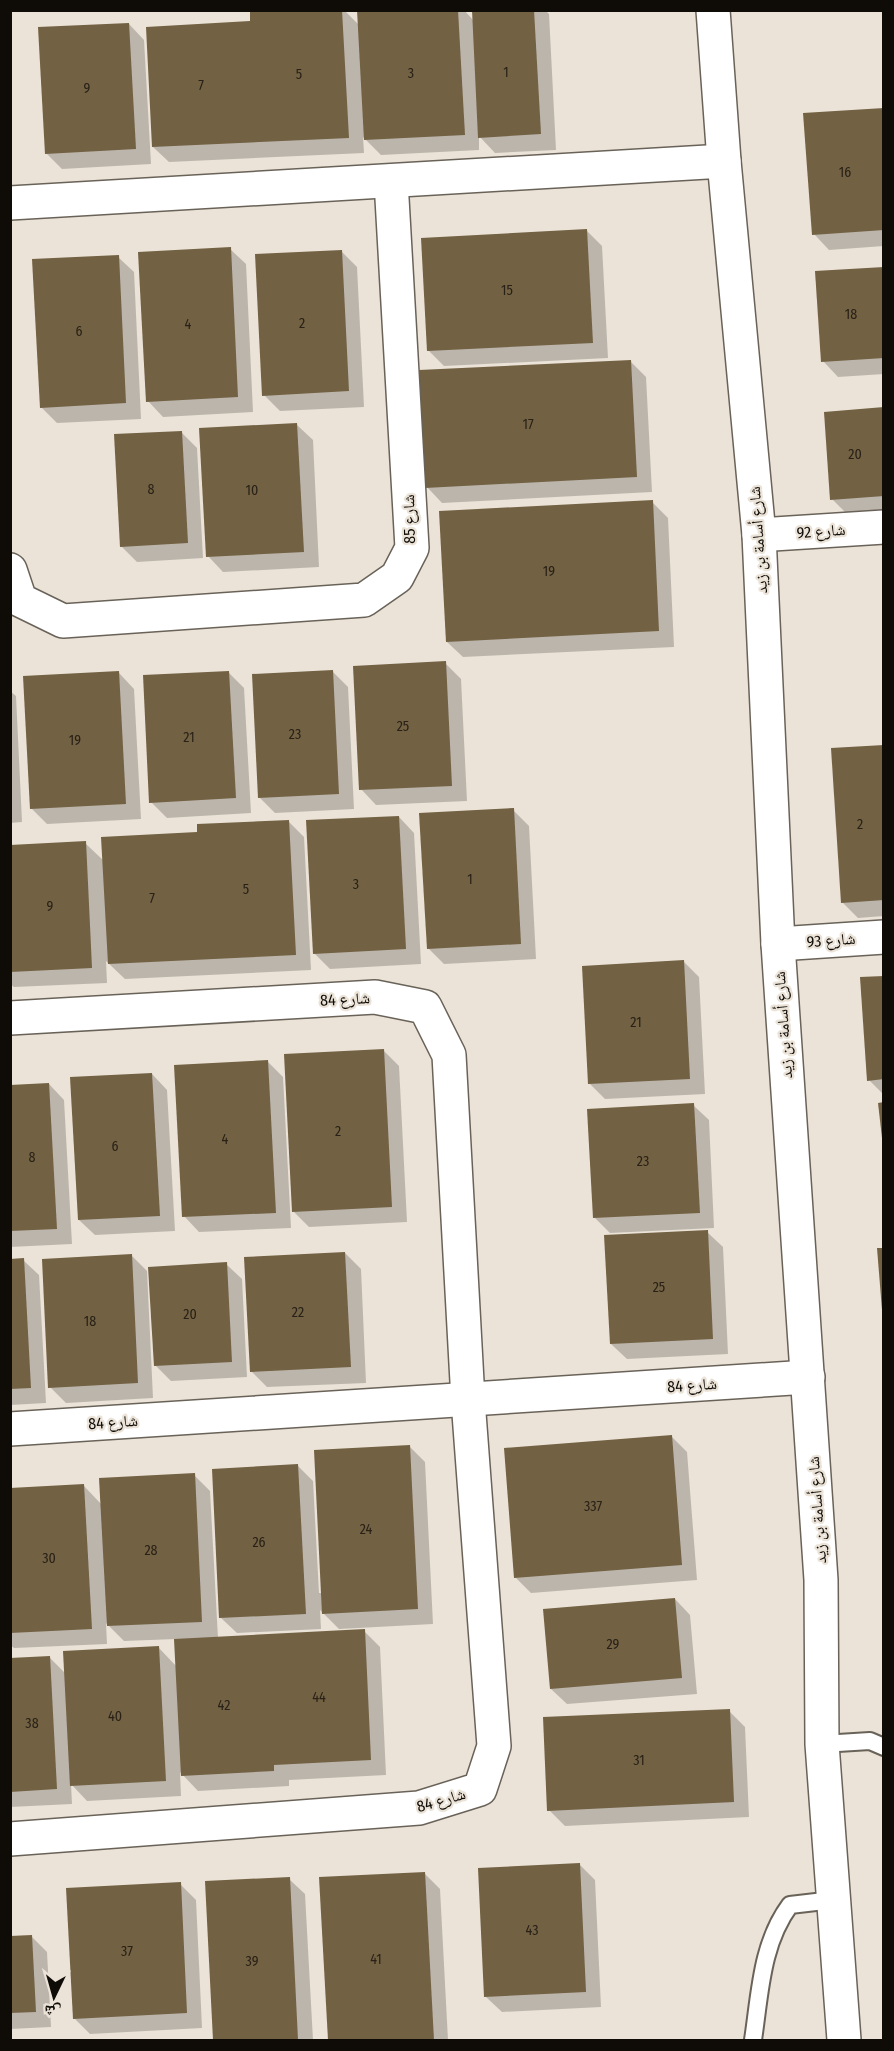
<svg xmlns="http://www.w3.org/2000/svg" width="894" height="2051" viewBox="0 0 894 2051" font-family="'Fira Sans Condensed','Noto Naskh Arabic',sans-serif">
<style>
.shadow{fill:#0003}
.building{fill:#726143}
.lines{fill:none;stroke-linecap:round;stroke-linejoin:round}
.lane-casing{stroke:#696258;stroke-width:20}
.street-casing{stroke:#696258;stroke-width:36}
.secondary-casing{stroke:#696258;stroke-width:36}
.lane{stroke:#fff;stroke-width:16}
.street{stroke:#fff;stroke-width:33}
.secondary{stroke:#fff;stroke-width:33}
.labels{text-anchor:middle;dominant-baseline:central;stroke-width:4.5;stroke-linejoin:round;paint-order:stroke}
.number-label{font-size:14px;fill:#282117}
.street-label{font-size:16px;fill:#0f0c08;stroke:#ebe3d7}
</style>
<rect width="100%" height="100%" fill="#ebe3d7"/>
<g class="shadow">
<path d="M290,10H344L360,26L359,10H464L474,21V10H545L549,14L556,150L495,153L479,136V150L381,155L363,137L364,153L169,162L153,147L252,23L251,13Z"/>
<path d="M129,24L144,40L151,164L62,169L46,153Z"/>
<path d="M884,109V246L829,250L814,234Z"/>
<path d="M587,231L602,246L608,358L444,366L428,350Z"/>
<path d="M230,249L246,264L253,412L163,417L148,401Z"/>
<path d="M341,251L357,267L364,407L280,411L264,395Z"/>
<path d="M118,257L134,272L141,419L57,423L41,407Z"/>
<path d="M884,268V374L838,377L823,361Z"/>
<path d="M630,361L646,377L652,492L442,503L427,487Z"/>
<path d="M884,409V512L848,515L832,499Z"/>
<path d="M297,425L313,440L319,567L223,572L208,556Z"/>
<path d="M181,432L197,448L203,558L137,562L121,546Z"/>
<path d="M652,502L668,518L674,647L463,657L447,642Z"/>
<path d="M445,663L461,679L467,801L376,805L361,789Z"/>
<path d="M332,671L348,687L354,809L275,813L259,797Z"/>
<path d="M228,672L244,688L251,813L167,818L151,802Z"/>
<path d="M119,673L134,689L141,819L47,824L31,808Z"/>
<path d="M10,691L16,696L22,822L10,823Z"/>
<path d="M884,746V916L858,918L842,902Z"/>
<path d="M513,810L529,826L536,959L444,964L428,948Z"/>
<path d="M399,817L414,833L421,964L330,969L314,953Z"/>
<path d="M288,821L304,837L311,970L125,979L106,961L107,983L14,987L10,984V847L85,843L104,861Z"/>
<path d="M684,962L699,977L705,1094L605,1099L589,1083Z"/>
<path d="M884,977V1095L869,1080Z"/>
<path d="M383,1050L399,1066L407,1222L309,1227L294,1212Z"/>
<path d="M268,1062L283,1077L291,1228L199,1232L184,1216Z"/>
<path d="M152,1074L167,1090L175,1231L95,1235L79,1220Z"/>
<path d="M49,1084L64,1100L72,1244L10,1247V1086Z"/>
<path d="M693,1105L709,1120L714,1228L610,1233L595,1218Z"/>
<path d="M707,1232L723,1247L728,1354L627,1359L611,1344Z"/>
<path d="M345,1253L361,1269L366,1383L267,1387L251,1371Z"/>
<path d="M131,1255L147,1271L153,1398L66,1403L50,1387Z"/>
<path d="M10,1260H23L39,1275L46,1403L10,1405Z"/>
<path d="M226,1264L242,1279L247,1377L171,1381L155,1365Z"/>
<path d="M671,1436L687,1452L697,1580L531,1593L515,1577Z"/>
<path d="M409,1446L425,1462L433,1624L339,1629L320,1610L321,1629L237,1633L221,1618L298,1466L313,1481L319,1593H322Z"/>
<path d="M194,1475L210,1491L218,1638L364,1631L380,1647L386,1775L289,1780V1786L198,1791L180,1772L181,1796L87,1801L71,1784L72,1804L10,1807V1659L49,1657L66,1674L159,1648L177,1667L176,1639L124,1641L106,1623L107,1644L14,1648L10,1645V1490L84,1486L102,1505Z"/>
<path d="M675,1599L690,1615L697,1694L567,1704L551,1689Z"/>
<path d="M729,1711L745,1727L749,1817L565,1826L549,1810Z"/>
<path d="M579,1864L595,1880L601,2007L502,2012L486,1997Z"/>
<path d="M424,1873L440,1889L448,2040H329L321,1879Z"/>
<path d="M289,1879L305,1894L313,2040H215L206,1882Z"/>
<path d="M180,1884L196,1900L202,2028L90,2034L74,2018Z"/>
<path d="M31,1936L47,1952L51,2027L10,2029V1937Z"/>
</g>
<g class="building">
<path d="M342,10L349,138L152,147L146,27L250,21V11Z"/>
<path d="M357,10H458L465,135L364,140Z"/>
<path d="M472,10H534L541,134L478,138Z"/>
<path d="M129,23L136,149L45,154L38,27Z"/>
<path d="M884,108V230L812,235L803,113Z"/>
<path d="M587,229L593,343L427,351L421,238Z"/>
<path d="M231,247L238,397L146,402L138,252Z"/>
<path d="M342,250L349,391L262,396L255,254Z"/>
<path d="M119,255L126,403L40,408L32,259Z"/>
<path d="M884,267V358L821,362L815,271Z"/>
<path d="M631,360L637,477L425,488L419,370Z"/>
<path d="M884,407V496L830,500L824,412Z"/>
<path d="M297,423L304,552L206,557L199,428Z"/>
<path d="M182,431L188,543L120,547L114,434Z"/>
<path d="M653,500L659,631L446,642L439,511Z"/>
<path d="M446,661L452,786L359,790L353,666Z"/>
<path d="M333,670L339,794L258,798L252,674Z"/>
<path d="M119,671L126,804L30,809L23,676Z"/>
<path d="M229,671L236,798L149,803L143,675Z"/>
<path d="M884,745V900L841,903L831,748Z"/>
<path d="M514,808L521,944L427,949L419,813Z"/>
<path d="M399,816L406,949L313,954L306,820Z"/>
<path d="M289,820L296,955L108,964L101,837L197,832V824Z"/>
<path d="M86,841L92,968L10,972V845Z"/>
<path d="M684,960L690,1079L588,1084L582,966Z"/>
<path d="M884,976V1079L867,1081L860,977Z"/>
<path d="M384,1049L392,1207L292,1212L284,1054Z"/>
<path d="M268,1060L276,1213L182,1217L174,1065Z"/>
<path d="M152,1073L160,1216L78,1220L70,1077Z"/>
<path d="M49,1083L57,1229L10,1231V1085Z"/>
<path d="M884,1102V1138H882L878,1103Z"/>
<path d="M694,1103L700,1213L593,1218L587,1109Z"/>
<path d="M708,1230L713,1339L610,1344L604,1235Z"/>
<path d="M877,1248H884V1310H882Z"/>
<path d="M345,1252L351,1367L250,1372L244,1257Z"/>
<path d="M132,1254L138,1383L48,1388L42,1259Z"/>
<path d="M24,1258L31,1388L10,1389V1259Z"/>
<path d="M227,1262L232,1362L154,1366L148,1267Z"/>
<path d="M672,1435L682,1565L514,1578L504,1448Z"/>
<path d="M410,1445L418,1609L322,1614L314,1450Z"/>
<path d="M298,1464L306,1614L219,1618L212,1469Z"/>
<path d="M195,1473L202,1622L107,1626L99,1478Z"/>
<path d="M84,1484L92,1629L10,1633V1488Z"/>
<path d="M675,1598L682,1678L550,1689L543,1609Z"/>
<path d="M365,1629L371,1760L274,1765V1771L181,1776L174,1639Z"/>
<path d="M159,1646L166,1781L70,1786L63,1651Z"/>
<path d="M50,1656L57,1789L10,1792V1658Z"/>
<path d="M730,1709L734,1802L547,1811L543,1717Z"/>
<path d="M580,1863L586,1992L484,1997L478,1868Z"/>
<path d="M425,1872L434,2040H328L319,1877Z"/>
<path d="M290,1877L298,2040H213L205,1881Z"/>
<path d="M181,1882L187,2013L73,2019L66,1888Z"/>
<path d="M32,1935L36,2012L10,2013V1936Z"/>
</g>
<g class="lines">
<defs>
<g id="lane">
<path d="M822,1744L870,1741L884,1747"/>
<path d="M753,2040C760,1994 761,1944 790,1905L833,1900"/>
</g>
<g id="street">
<path d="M10,203L724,161"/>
<path d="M759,535L884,527"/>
<path d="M10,570L20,600L63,621L364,600L397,577L412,548L391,181"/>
<path d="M778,944L884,937"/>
<path d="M10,1018L375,997L425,1007L449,1055L468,1400L494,1746L480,1789L419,1808L10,1839"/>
<path d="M10,1429L808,1377"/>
</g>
<path id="secondary" d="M713,10L724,161L759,535L778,944L821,1580L822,1744L844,2040"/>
</defs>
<use href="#lane" class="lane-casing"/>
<use href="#street" class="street-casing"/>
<use href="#secondary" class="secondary-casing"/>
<use href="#lane" class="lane"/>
<use href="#street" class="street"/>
<use href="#secondary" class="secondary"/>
</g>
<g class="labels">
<g class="number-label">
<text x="506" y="72">1</text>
<text x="411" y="73">3</text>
<text x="299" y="74">5</text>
<text x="201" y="85">7</text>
<text x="87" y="88">9</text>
<text x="845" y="172">16</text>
<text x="507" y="290">15</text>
<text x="851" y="314">18</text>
<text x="302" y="323">2</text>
<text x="188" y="324">4</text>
<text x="79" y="331">6</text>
<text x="528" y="424">17</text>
<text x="855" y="454">20</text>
<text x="151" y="489">8</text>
<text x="252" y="490">10</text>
<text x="549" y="571">19</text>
<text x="403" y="726">25</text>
<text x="295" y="734">23</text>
<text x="189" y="737">21</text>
<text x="75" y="740">19</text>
<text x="860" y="824">2</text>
<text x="470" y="879">1</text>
<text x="356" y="884">3</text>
<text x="246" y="889">5</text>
<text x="152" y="898">7</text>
<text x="50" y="906">9</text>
<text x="636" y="1022">21</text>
<text x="338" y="1131">2</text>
<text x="225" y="1139">4</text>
<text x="115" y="1146">6</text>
<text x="32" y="1157">8</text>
<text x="643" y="1161">23</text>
<text x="659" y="1287">25</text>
<text x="298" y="1312">22</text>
<text x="190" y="1314">20</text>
<text x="90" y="1321">18</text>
<text x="593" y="1506">337</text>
<text x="366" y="1529">24</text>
<text x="259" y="1542">26</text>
<text x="151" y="1550">28</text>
<text x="49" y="1558">30</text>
<text x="613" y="1644">29</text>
<text x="319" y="1697">44</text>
<text x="224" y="1705">42</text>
<text x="115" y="1716">40</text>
<text x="32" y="1723">38</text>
<text x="639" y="1760">31</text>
<text x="532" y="1930">43</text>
<text x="127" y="1951">37</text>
<text x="376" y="1959">41</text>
<text x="252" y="1961">39</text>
</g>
<g class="street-label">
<text transform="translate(409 519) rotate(-91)">شارع 85</text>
<text transform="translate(821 531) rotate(-4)">شارع 92</text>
<text transform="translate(758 540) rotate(-94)">شارع أسامة بن زيد</text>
<text transform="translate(831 940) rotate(-4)">شارع 93</text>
<text transform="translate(345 999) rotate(-3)">شارع 84</text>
<text transform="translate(783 1025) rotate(-94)">شارع أسامة بن زيد</text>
<text transform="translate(692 1385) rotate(-4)">شارع 84</text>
<text transform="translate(113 1422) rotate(-4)">شارع 84</text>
<text transform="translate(817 1510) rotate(-94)">شارع أسامة بن زيد</text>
<text transform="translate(441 1800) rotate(-16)">شارع 84</text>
</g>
</g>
<rect width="894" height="2051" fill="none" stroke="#0f0c08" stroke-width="24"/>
<g transform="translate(54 1997) rotate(185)" stroke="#ebe3d7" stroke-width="4.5" paint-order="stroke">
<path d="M0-4.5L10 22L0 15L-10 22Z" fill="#0f0c08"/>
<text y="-9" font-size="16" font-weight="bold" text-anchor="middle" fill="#0f0c08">ش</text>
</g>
</svg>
